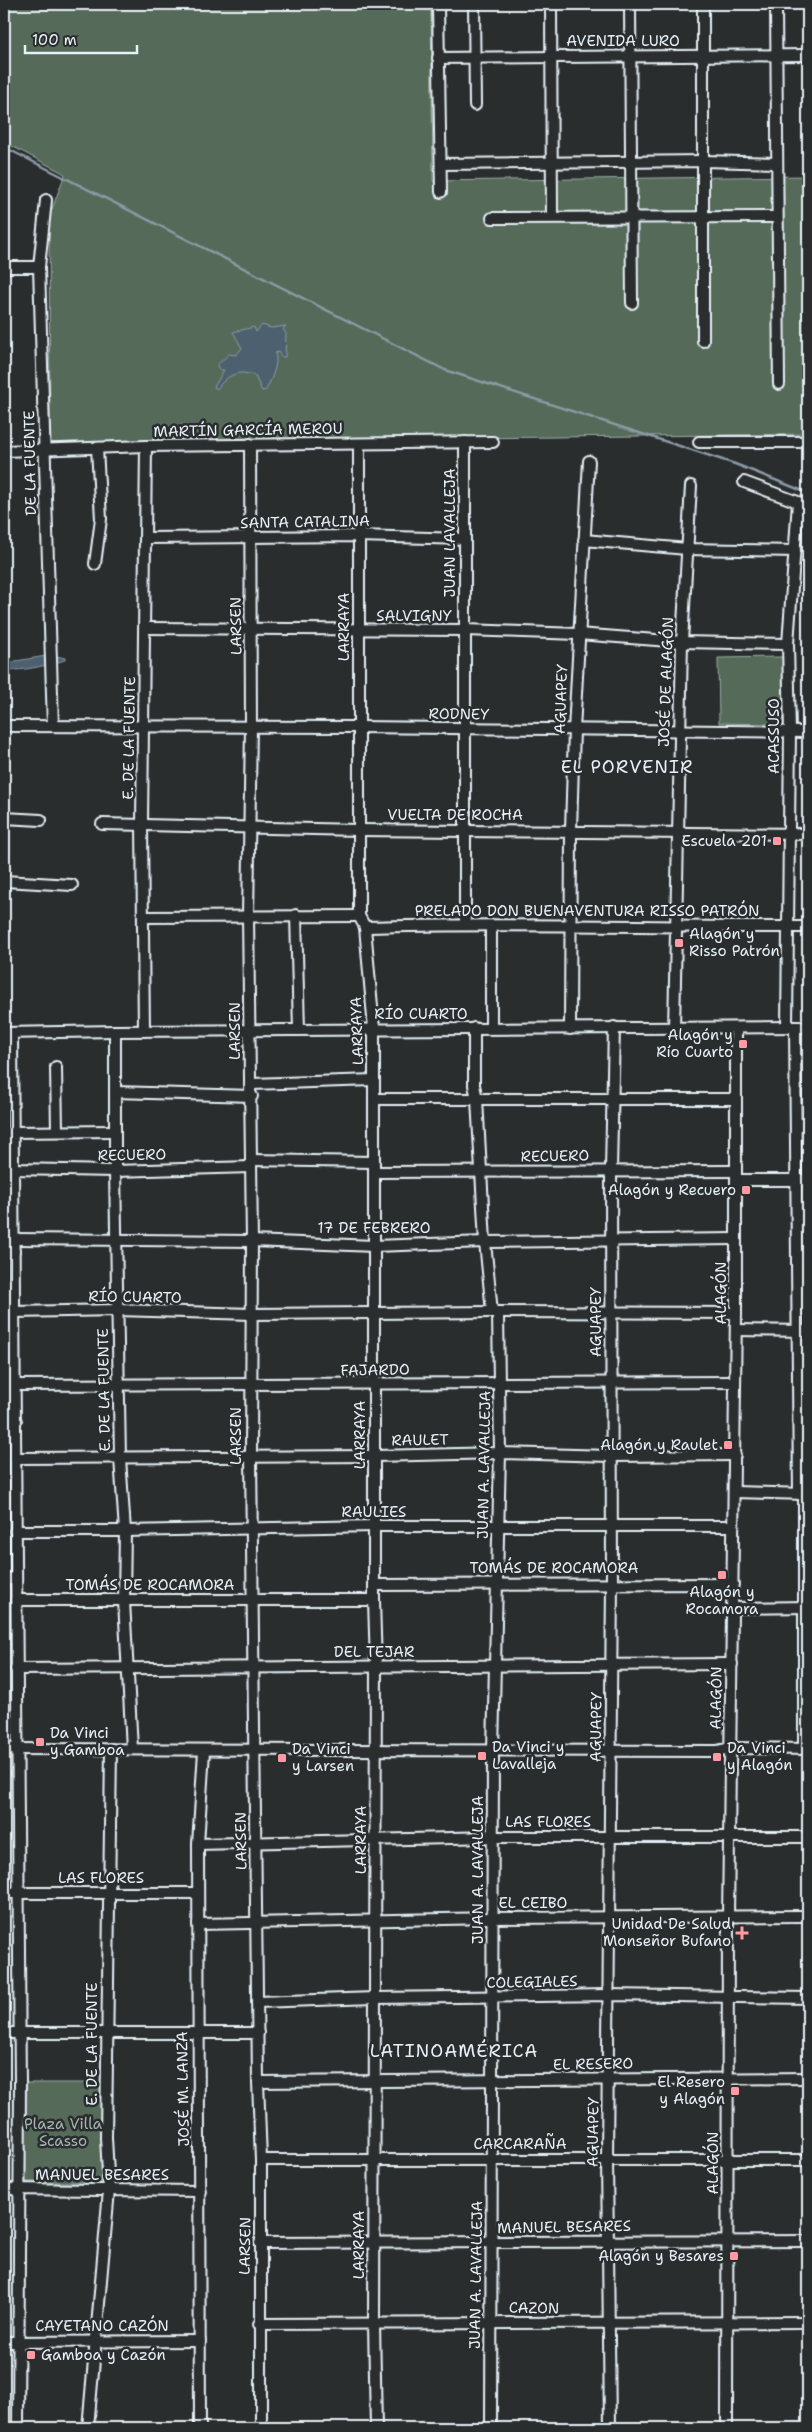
<svg xmlns="http://www.w3.org/2000/svg" width="812" height="2432" viewBox="0 0 812 2432" font-family="'Shantell Sans',sans-serif">
<style>
.green{fill:#546b58;stroke:#9eaea8}
.water{fill:#4e6170;stroke:#8c9ba6}
.lines{fill:none;stroke-linecap:round;stroke-linejoin:round}
.stream{stroke:#8c9ba6;stroke-width:2.5}
.minor-casing{stroke:#e8f1f8;stroke-width:14}
.minor{stroke:#2a2d2e;stroke-width:10}
.poi-dot{fill:#ff9aa2;stroke:#2a2d2e;stroke-width:2}
.labels{text-anchor:middle;dominant-baseline:central;stroke-width:5;stroke-linejoin:round;paint-order:stroke}
.street-label{font-size:15px;fill:#e8f1f8;stroke:#2a2d2e}
.poi-label{font-size:15px;fill:#e8f1f8;stroke:#2a2d2e;text-anchor:end}
.park-label{font-size:15px;fill:#a5b5b0;stroke:#2a2d2e}
.quarter-label{font-size:18px;letter-spacing:1px;fill:#e8f1f8;stroke:#2a2d2e}
</style>
<rect width="100%" height="100%" fill="#2a2d2e"/>
<filter id="ink" filterUnits="userSpaceOnUse"><feTurbulence type="fractalNoise" baseFrequency=".02" numOctaves="2"/><feDisplacementMap in="SourceGraphic" scale="10" xChannelSelector="R" yChannelSelector="G"/><feConvolveMatrix kernelMatrix="1 2 1 2 8 2 1 2 1" color-interpolation-filters="sRGB"/></filter>
<g filter="url(#ink)">
<g class="green">
<path d="M4,4H431L433,181L808,176V434L50,443L49,217L65,174L4,142Z"/>
<path d="M783,657L782,724L719,723L718,658Z"/>
<rect x="25" y="2083" width="77" height="99"/>
</g>
<g class="water">
<path d="M262,325L271,328L286,326L283,329L286,334L285,357H281L279,352L275,353C279,364 271,380 266,390L262,391L255,376C238,369 227,375 217,389L214,387L224,370H219L217,365L229,354L236,355L242,348L233,332L254,327L256,332Z"/>
<path d="M52,655L65,658V660C52,664 15,674 4,668V663Z"/>
</g>
<g class="lines">
<path class="stream" d="M4,147L445,370L735,464L808,493"/>
<defs>
<g id="minor">
<path d="M438,4L441,192"/>
<path d="M474,4L475,105"/>
<path d="M551,4L552,217"/>
<path d="M630,4L632,303"/>
<path d="M776,4L779,384"/>
<path d="M438,58L808,55"/>
<path d="M441,164L704,161L777,163"/>
<path d="M46,200L39,267L53,726"/>
<path d="M492,218L777,217"/>
<path d="M4,267H39"/>
<path d="M703,341V4"/>
<path d="M699,442H808"/>
<path d="M250,444L251,727L248,916L252,1241L251,1457L258,2082L261,2160V2428"/>
<path d="M359,444V916L365,927L374,1029V1600L376,1666L374,2324L376,2428"/>
<path d="M4,451L146,446L493,442"/>
<path d="M744,482L798,502L788,644L790,732L787,1027"/>
<path d="M146,538L358,536L465,539"/>
<path d="M584,540L687,549L795,551"/>
<path d="M95,564L101,519L97,448"/>
<path d="M145,628L465,630L578,634L682,642L788,644"/>
<path d="M4,726L357,727L808,732"/>
<path d="M4,818L41,820"/>
<path d="M102,824L358,830L808,834"/>
<path d="M4,881L72,885"/>
<path d="M296,915L299,1030"/>
<path d="M144,917L359,916"/>
<path d="M465,924V442"/>
<path d="M365,927C513,922 661,928 808,927"/>
<path d="M795,1027L799,1494"/>
<path d="M474,1028V1085L477,1099L485,1242L492,1312"/>
<path d="M491,1028V926"/>
<path d="M570,1029L571,830L574,730L589,461"/>
<path d="M674,1029L682,642L691,486"/>
<path d="M115,1031V1171L120,1458L125,1531L124,1601L132,1749"/>
<path d="M144,1031L142,824L146,446"/>
<path d="M4,1033L115,1031L808,1027"/>
<path d="M12,1034L20,2083L18,2428"/>
<path d="M56,1067L57,1131"/>
<path d="M251,1084L374,1080"/>
<path d="M115,1092L252,1096"/>
<path d="M374,1099H734"/>
<path d="M13,1132L114,1131"/>
<path d="M251,1160L373,1162"/>
<path d="M13,1169L115,1171L251,1167"/>
<path d="M375,1172L736,1171"/>
<path d="M737,1180H808"/>
<path d="M14,1239L252,1241L374,1246L485,1242L735,1239"/>
<path d="M4,1250L14,1251"/>
<path d="M14,1312L118,1310L252,1314L492,1312L736,1313"/>
<path d="M736,1330L808,1331"/>
<path d="M4,1344L14,1345"/>
<path d="M15,1385L735,1382"/>
<path d="M4,1422L16,1421"/>
<path d="M15,1458L375,1456L500,1453L611,1456L735,1455"/>
<path d="M735,1492L805,1494"/>
<path d="M804,1494V1749"/>
<path d="M15,1531H125L375,1526H733"/>
<path d="M4,1580L16,1578"/>
<path d="M374,1585L733,1584"/>
<path d="M16,1600H374"/>
<path d="M732,1608L808,1607"/>
<path d="M16,1669L732,1664"/>
<path d="M4,1749L717,1751L730,1748L808,1749"/>
<path d="M198,1844L494,1837H808"/>
<path d="M4,1893H198"/>
<path d="M198,1924L493,1918L808,1916"/>
<path d="M257,2002L375,1998L610,1995L808,1998"/>
<path d="M4,2033H258"/>
<path d="M258,2082L808,2078"/>
<path d="M261,2160H808"/>
<path d="M4,2189L200,2191"/>
<path d="M260,2243L808,2241"/>
<path d="M259,2324L808,2322"/>
<path d="M4,2342L200,2341"/>
<path d="M88,2428L109,2190L106,2138L111,1749"/>
<path d="M200,2428L198,1844L204,1751"/>
<path d="M491,2428L493,1750L500,1453L498,1313"/>
<path d="M610,2428L607,2160L612,1583L611,1170L614,1027"/>
<path d="M727,2428L728,1917L736,1313V1028"/>
</g>
</defs>
<use href="#minor" class="minor-casing"/>
<use href="#minor" class="minor"/>
</g>
</g>
<g class="poi-dot">
<rect x="772" y="836" width="10" height="10" rx="2.5"/>
<rect x="674" y="938" width="10" height="10" rx="2.5"/>
<rect x="738" y="1039" width="10" height="10" rx="2.5"/>
<rect x="741" y="1185" width="10" height="10" rx="2.5"/>
<rect x="723" y="1440" width="10" height="10" rx="2.5"/>
<rect x="717" y="1570" width="10" height="10" rx="2.5"/>
<rect x="35" y="1737" width="10" height="10" rx="2.5"/>
<rect x="477" y="1751" width="10" height="10" rx="2.5"/>
<rect x="712" y="1752" width="10" height="10" rx="2.5"/>
<rect x="277" y="1753" width="10" height="10" rx="2.5"/>
<path d="M739.5 1925.5h5v5h5v5h-5v5h-5v-5h-5v-5h5z"/>
<rect x="730" y="2086" width="10" height="10" rx="2.5"/>
<rect x="729" y="2251" width="10" height="10" rx="2.5"/>
<rect x="26" y="2350" width="10" height="10" rx="2.5"/>
</g>
<g class="labels">
<g class="street-label">
<text x="623" y="41">AVENIDA LURO</text>
<text transform="translate(248 430) rotate(-1)">MARTÍN GARCÍA MEROU</text>
<text transform="translate(30 463) rotate(-91)">DE LA FUENTE</text>
<text transform="translate(305 522) rotate(-1)">SANTA CATALINA</text>
<text transform="translate(450 533) rotate(-90)">JUAN LAVALLEJA</text>
<text x="414" y="616">SALVIGNY</text>
<text transform="translate(236 626) rotate(-91)">LARSEN</text>
<text transform="translate(344 627) rotate(-90)">LARRAYA</text>
<text transform="translate(666 682) rotate(-88)">JOSÉ DE ALAGÓN</text>
<text transform="translate(561 699) rotate(-88)">AGUAPEY</text>
<text transform="translate(459 714) rotate(1)">RODNEY</text>
<text transform="translate(774 736) rotate(-90)">ACASSUSO</text>
<text transform="translate(129 738) rotate(-89)">E. DE LA FUENTE</text>
<text x="455" y="815">VUELTA DE ROCHA</text>
<text x="587" y="911">PRELADO DON BUENAVENTURA RISSO PATRÓN</text>
<text x="421" y="1014">RÍO CUARTO</text>
<text transform="translate(235 1031) rotate(-90)">LARSEN</text>
<text transform="translate(357 1031) rotate(-92)">LARRAYA</text>
<text transform="translate(132 1155) rotate(-1)">RECUERO</text>
<text transform="translate(555 1156) rotate(-1)">RECUERO</text>
<text x="374" y="1228">17 DE FEBRERO</text>
<text transform="translate(721 1293) rotate(-90)">ALAGÓN</text>
<text transform="translate(135 1297) rotate(1)">RÍO CUARTO</text>
<text transform="translate(596 1322) rotate(-90)">AGUAPEY</text>
<text transform="translate(375 1370) rotate(-1)">FAJARDO</text>
<text transform="translate(104 1390) rotate(-91)">E. DE LA FUENTE</text>
<text transform="translate(360 1435) rotate(-90)">LARRAYA</text>
<text transform="translate(236 1436) rotate(-90)">LARSEN</text>
<text transform="translate(420 1440) rotate(-1)">RAULET</text>
<text transform="translate(484 1465) rotate(-89)">JUAN A. LAVALLEJA</text>
<text x="374" y="1512">RAULIES</text>
<text x="554" y="1568">TOMÁS DE ROCAMORA</text>
<text x="150" y="1585">TOMÁS DE ROCAMORA</text>
<text x="374" y="1652">DEL TEJAR</text>
<text transform="translate(716 1698) rotate(-89)">ALAGÓN</text>
<text transform="translate(596 1727) rotate(-89)">AGUAPEY</text>
<text x="548" y="1822">LAS FLORES</text>
<text transform="translate(361 1840) rotate(-90)">LARRAYA</text>
<text transform="translate(241 1841) rotate(-91)">LARSEN</text>
<text transform="translate(478 1870) rotate(-90)">JUAN A. LAVALLEJA</text>
<text x="101" y="1878">LAS FLORES</text>
<text x="533" y="1903">EL CEIBO</text>
<text transform="translate(532 1982) rotate(-1)">COLEGIALES</text>
<text transform="translate(92 2044) rotate(-90)">E. DE LA FUENTE</text>
<text transform="translate(593 2064) rotate(-1)">EL RESERO</text>
<text transform="translate(183 2089) rotate(-91)">JOSÉ M. LANZA</text>
<text transform="translate(593 2132) rotate(-89)">AGUAPEY</text>
<text x="520" y="2144">CARCARAÑA</text>
<text transform="translate(713 2163) rotate(-90)">ALAGÓN</text>
<text x="102" y="2175">MANUEL BESARES</text>
<text transform="translate(564 2227) rotate(-1)">MANUEL BESARES</text>
<text transform="translate(359 2245) rotate(-90)">LARRAYA</text>
<text transform="translate(245 2246) rotate(-89)">LARSEN</text>
<text transform="translate(476 2275) rotate(-89)">JUAN A. LAVALLEJA</text>
<text transform="translate(534 2308) rotate(1)">CAZON</text>
<text x="102" y="2326">CAYETANO CAZÓN</text>
</g>
<g class="poi-label">
<text x="767" y="841">Escuela 201</text>
<text x="689" y="934" text-anchor="start">Alagón y<tspan x="689" dy="17">Risso Patrón</tspan></text>
<text x="733" y="1035">Alagón y<tspan x="733" dy="17">Río Cuarto</tspan></text>
<text x="736" y="1190">Alagón y Recuero</text>
<text x="718" y="1445">Alagón y Raulet</text>
<text x="722" y="1592" text-anchor="middle">Alagón y<tspan x="722" dy="17">Rocamora</tspan></text>
<text x="50" y="1733" text-anchor="start">Da Vinci<tspan x="50" dy="17">y Gamboa</tspan></text>
<text x="492" y="1747" text-anchor="start">Da Vinci y<tspan x="492" dy="17">Lavalleja</tspan></text>
<text x="727" y="1748" text-anchor="start">Da Vinci<tspan x="727" dy="17">y Alagón</tspan></text>
<text x="292" y="1749" text-anchor="start">Da Vinci<tspan x="292" dy="17">y Larsen</tspan></text>
<text x="731" y="1924">Unidad De Salud<tspan x="731" dy="17">Monseñor Bufano</tspan></text>
<text x="725" y="2082">El Resero<tspan x="725" dy="17">y Alagón</tspan></text>
<text x="724" y="2256">Alagón y Besares</text>
<text x="41" y="2355" text-anchor="start">Gamboa y Cazón</text>
</g>
<g class="park-label">
<text x="63" y="2124">Plaza Villa<tspan x="63" dy="17">Scasso</tspan></text>
</g>
<g class="quarter-label">
<text x="627" y="767">EL PORVENIR</text>
<text x="454" y="2051">LATINOAMÉRICA</text>
</g>
</g>
<rect width="812" height="2432" fill="none" stroke="#2a2d2e" stroke-width="20"/>
<rect x="10" y="10" width="792" height="2412" fill="none" stroke="#e8f1f8" stroke-width="2" filter="url(#ink)"/>
<path d="M25 45v8h112v-8" fill="none" stroke="#e8f1f8" stroke-width="2.5"/>
<text x="32" y="45" font-size="15" fill="#e8f1f8" stroke="#2a2d2e" stroke-width="4" paint-order="stroke">100 m</text>
</svg>
